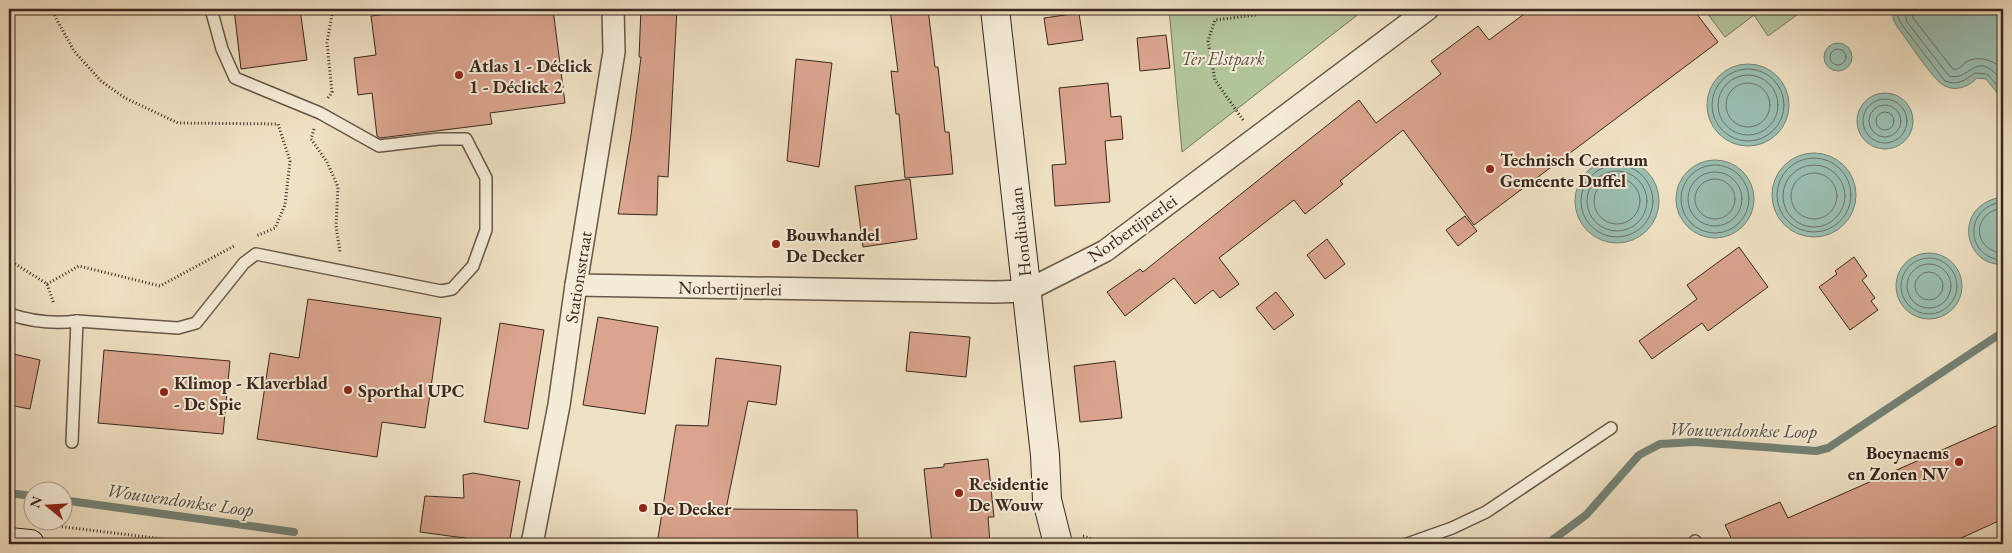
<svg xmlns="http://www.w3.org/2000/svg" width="2012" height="553" viewBox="0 0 2012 553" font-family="'EB Garamond',serif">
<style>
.green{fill:#b2c499;stroke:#76765c}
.water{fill:#9abeb0;stroke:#748276}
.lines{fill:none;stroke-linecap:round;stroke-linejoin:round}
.shore{stroke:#6a7267;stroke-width:1}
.stream{stroke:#748276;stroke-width:8}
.building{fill:#daa48e;stroke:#3a271e}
.lane-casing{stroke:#675647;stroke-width:14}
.street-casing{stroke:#675647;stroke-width:24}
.secondary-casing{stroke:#3a271e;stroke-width:30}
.path{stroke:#3a271e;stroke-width:3;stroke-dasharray:1 2.5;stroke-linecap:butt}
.lane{stroke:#f5ecd8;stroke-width:11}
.street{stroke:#f5ecd8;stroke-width:21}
.secondary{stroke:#f5ecd8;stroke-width:28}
.poi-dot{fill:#8f2418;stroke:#f5ecd8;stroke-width:2}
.labels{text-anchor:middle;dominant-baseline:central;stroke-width:4;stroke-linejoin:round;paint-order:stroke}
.park-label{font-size:18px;font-style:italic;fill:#584e3d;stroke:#f5ecd8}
.poi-label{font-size:18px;font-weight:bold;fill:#3a271e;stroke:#f5ecd8;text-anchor:start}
.street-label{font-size:18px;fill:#3a271e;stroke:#f5ecd8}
.water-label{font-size:19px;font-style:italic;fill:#524d42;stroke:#f5ecd8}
</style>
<rect width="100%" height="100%" fill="#efe1c3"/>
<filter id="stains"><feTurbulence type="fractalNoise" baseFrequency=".004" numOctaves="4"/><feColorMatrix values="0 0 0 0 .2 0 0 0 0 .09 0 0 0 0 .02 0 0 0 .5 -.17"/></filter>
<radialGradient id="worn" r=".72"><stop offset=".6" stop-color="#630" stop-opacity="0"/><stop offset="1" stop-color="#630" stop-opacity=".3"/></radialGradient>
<g class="green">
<path d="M1169,9H1365L1182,152Z"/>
<path d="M1704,9H1805L1768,36L1754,15L1725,37Z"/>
</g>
<g class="water">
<path d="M1893,9H2003V100L1986,79L1977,78C1969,86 1957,92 1945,86C1934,82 1907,39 1898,28L1893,19Z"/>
<circle cx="1838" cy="57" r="14"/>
<circle cx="1748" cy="105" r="41"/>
<circle cx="1885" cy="121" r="28"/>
<circle cx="1814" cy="195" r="42"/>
<circle cx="1617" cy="201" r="42"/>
<circle cx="1715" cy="199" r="39"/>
<path d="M2001,197L2003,198V264C1966,268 1950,207 2001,197Z"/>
<circle cx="1929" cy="286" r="33"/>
</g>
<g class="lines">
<g class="shore">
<path d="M1898,9V17L1902,25L1945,81C1958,86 1965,80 1975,73L1987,74L2003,92"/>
<path d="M1904,9L1907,22L1949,76C1972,82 1975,46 2003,82"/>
<path d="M1911,9L1913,18L1953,69C1960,70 1961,66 1966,62C1978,55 1995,60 2003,70"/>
<circle cx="1838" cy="57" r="8"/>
<circle cx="1748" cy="105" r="36"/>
<circle cx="1748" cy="105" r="30"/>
<circle cx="1748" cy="105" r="22"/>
<circle cx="1885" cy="121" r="22"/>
<circle cx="1885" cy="121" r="16"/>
<circle cx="1885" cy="121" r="9"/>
<circle cx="1814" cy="195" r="37"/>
<circle cx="1617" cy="201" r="36"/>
<circle cx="1814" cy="196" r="31"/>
<circle cx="1715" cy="199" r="34"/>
<circle cx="1617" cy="201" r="30"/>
<circle cx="1715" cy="199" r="27"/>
<circle cx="1814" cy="196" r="23"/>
<circle cx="1617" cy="201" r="23"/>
<circle cx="1715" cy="199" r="20"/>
<path d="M2003,202C1963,206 1965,259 2003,260"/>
<path d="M2003,208C1971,212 1972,251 2003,253"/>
<circle cx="1929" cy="286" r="28"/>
<circle cx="1929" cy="286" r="22"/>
<circle cx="1929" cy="286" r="14"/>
</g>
<g class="stream">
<path d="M9,493L32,496"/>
<path d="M62,500L294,532"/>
<path d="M1547,544L1586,515L1639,455L1660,444L1695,442L1816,451L1828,448L2003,332"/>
</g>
</g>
<g class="building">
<path d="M234,9H300L307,60L241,69Z"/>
<path d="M427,9H553L565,103L490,113L492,124L380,138L377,136L372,93L358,95L354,58L376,55L371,16Z"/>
<path d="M641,9H677L668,177L658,176L657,215L618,214L631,135L641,57H639Z"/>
<path d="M890,9H928L935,67H938L945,132H949L953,174L905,178L899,114H896L891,71L898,72Z"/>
<path d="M1531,9H1693L1718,42L1474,225L1403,130L1340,181L1343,184L1305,214L1294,200L1219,258L1239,284L1220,298L1213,290L1195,304L1174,278L1125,316L1107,292L1140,269L1143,272L1359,100L1376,123L1441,74L1431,61L1478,26L1489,40Z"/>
<path d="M1079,13L1083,40L1048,45L1044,18Z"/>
<path d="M1166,35L1170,68L1140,71L1137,38Z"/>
<path d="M796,59L832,63L819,167L787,161Z"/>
<path d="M1108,83L1111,117L1121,116L1123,139L1105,141L1110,202L1055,206L1052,165L1066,164L1059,88Z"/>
<path d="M910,179L917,239L863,247L855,186Z"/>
<path d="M1465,216L1477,231L1458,246L1446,230Z"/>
<path d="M1327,239L1345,264L1325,279L1307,255Z"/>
<path d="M1739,247L1768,287L1708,331L1702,323L1652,359L1639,341L1697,299L1687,285Z"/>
<path d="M1854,257L1867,276L1862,280L1875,298L1871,301L1878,310L1850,330L1819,287L1837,274L1835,271Z"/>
<path d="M1276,292L1294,315L1274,330L1256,308Z"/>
<path d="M308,299L441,318L425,428L382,422L377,457L257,439L270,353L299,358Z"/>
<path d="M598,317L658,327L645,414L583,405Z"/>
<path d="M500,323L544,330L528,429L484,422Z"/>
<path d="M910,332L970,337L966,377L906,371Z"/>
<path d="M104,350L230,361L223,434L98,423Z"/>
<path d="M9,353L40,360L30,409L9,405Z"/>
<path d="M716,358L781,366L776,405L748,401L726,509L857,510L858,544H657L676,425L708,426Z"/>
<path d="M1115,361L1122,418L1080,422L1074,366Z"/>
<path d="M2003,423V519L1948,544H1734L1725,525L1780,502L1788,518Z"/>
<path d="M988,459L994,517H988L990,544H932L924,469L944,467V464Z"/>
<path d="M473,473L520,481L509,544L420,532L425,496L464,498L463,475Z"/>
</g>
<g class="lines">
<defs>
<g id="lane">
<path d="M9,314C30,321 55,324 77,321L72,442"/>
<path d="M77,321L178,328L196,323L244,263L256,254L441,291L452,289L473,266L486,230V178L466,139H439L379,146L320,113L235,78L222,49L211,9"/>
<path d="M1695,541L1697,544"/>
<path d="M1407,544L1452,528L1486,512L1611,428"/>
</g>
<g id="street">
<path d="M576,285L995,292L1026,291L1105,251L1428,9"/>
<path d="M532,544L559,405L576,285L614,52L613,9"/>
</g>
<g id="secondary">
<path d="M995,9L1045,455L1047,500L1058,544"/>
<path d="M9,542L30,544"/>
</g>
</defs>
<use href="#lane" class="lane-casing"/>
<use href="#street" class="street-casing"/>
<use href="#secondary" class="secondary-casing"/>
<g class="path">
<path d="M51,9L74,51L101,81L125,98L178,123L278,124L290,161L285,205L275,228L256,236"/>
<path d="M328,98L332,92L327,43L333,9"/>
<path d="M1243,120L1215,80L1208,41L1215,20L1256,15L1266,9"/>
<path d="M314,129L311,139L327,162L338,187L336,226L340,252"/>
<path d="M9,260L47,284L54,304"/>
<path d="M47,284L79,266L160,286L234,246"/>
<path d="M48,525L204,544"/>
<path d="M1083,536L1105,544"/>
</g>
<use href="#lane" class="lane"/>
<use href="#street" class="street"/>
<use href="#secondary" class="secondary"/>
</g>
<g class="poi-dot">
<circle cx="459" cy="75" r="5"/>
<circle cx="1490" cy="169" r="5"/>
<circle cx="776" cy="244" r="5"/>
<circle cx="348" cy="390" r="5"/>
<circle cx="164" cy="392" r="5"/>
<circle cx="1959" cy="462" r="5"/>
<circle cx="959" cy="493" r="5"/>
<circle cx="643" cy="508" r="5"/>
</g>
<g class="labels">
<g class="park-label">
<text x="1223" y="58">Ter Elstpark</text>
</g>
<g class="poi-label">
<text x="469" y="65">Atlas 1 - Déclick<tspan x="469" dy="21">1 - Déclick 2</tspan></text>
<text x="1500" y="159">Technisch Centrum<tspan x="1500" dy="21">Gemeente Duffel</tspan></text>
<text x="786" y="234">Bouwhandel<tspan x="786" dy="21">De Decker</tspan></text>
<text x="174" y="382">Klimop - Klaverblad<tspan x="174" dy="21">- De Spie</tspan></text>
<text x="358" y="390">Sporthal UPC</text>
<text x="1949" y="452" text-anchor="end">Boeynaems<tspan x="1949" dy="21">en Zonen NV</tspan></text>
<text x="969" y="483">Residentie<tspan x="969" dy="21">De Wouw</tspan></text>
<text x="653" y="508">De Decker</text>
</g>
<g class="street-label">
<text transform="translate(1132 228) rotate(-35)">Norbertijnerlei</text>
<text transform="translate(1020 232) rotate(-96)">Hondiuslaan</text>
<text transform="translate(578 277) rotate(-81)">Stationsstraat</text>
<text transform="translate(730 288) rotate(1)">Norbertijnerlei</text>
</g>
<g class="water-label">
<text transform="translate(1743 430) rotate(1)">Wouwendonkse Loop</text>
<text transform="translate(180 500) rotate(8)">Wouwendonkse Loop</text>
</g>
</g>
<rect width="2012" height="553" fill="none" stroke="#efe1c3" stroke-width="30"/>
<rect x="10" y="10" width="1992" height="533" fill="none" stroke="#3a271e" stroke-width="2.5"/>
<rect x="15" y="15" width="1982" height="523" fill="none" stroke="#3a271e"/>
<g transform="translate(48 506) rotate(288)"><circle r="24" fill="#f5ecd8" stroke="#aa9d8e"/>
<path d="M0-4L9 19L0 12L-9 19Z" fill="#8f2418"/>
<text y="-8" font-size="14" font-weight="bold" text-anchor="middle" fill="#3a271e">N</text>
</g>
<rect width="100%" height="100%" filter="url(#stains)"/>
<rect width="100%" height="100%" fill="url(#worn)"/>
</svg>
